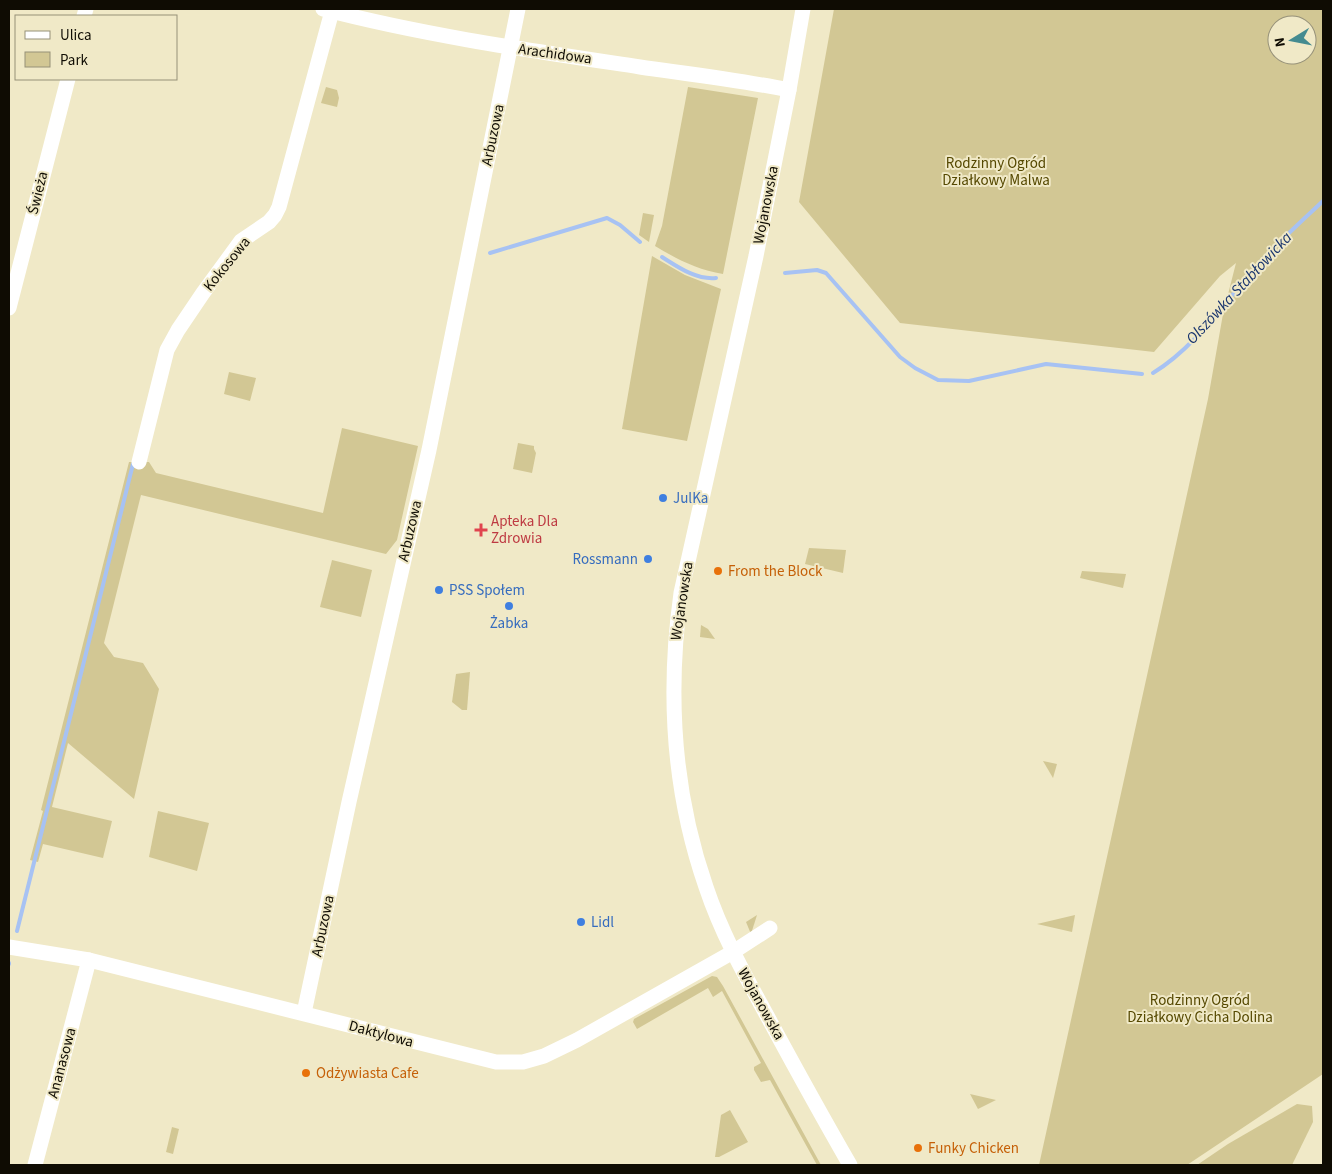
<svg xmlns="http://www.w3.org/2000/svg" width="1332" height="1174" viewBox="0 0 1332 1174" font-family="'Source Sans 3',sans-serif">
<style>
.green{fill:#d2c794;fill-rule:evenodd}
.lines{fill:none;stroke-linecap:round;stroke-linejoin:round}
.stream{stroke:#a7c2f3;stroke-width:4}
.street{stroke:#fff;stroke-width:15}
.shop-dot{fill:#3f7fe0;stroke:#f0e9c7;stroke-width:2}
.health-dot{fill:#e0444e;stroke:#f0e9c7;stroke-width:2}
.food-dot{fill:#e8710a;stroke:#f0e9c7;stroke-width:2}
.labels{text-anchor:middle;dominant-baseline:central;stroke-width:4;stroke-linejoin:round;paint-order:stroke}
.street-label{font-size:15px;fill:#0f0c03;stroke:#f0e9c7}
.park-label{font-size:15px;fill:#554800;stroke:#f0e9c7}
.shop-label{font-size:15px;fill:#366cbe;stroke:#f0e9c7;text-anchor:start}
.health-label{font-size:15px;fill:#be3a42;stroke:#f0e9c7;text-anchor:start}
.food-label{font-size:15px;fill:#c56008;stroke:#f0e9c7;text-anchor:start}
.water-label{font-size:16px;font-style:italic;fill:#19356e;stroke:#f0e9c7}
</style>
<rect width="100%" height="100%" fill="#f0e9c7"/>
<g class="green">
<path d="M834,9H1323V1074L1187,1165H1039L1208,399L1223,314L1236,263L1220,276L1154,352L900,323L799,202ZM1277,25H1307V55H1277Z"/>
<path d="M326,87L337,90L339,98L337,107L321,103Z"/>
<path d="M688,87L758,98L723,274C697,270 677,259 655,246L662,226Z"/>
<path d="M643,213L654,215L649,242L639,235Z"/>
<path d="M652,256L685,275L721,289L687,441L622,429Z"/>
<path d="M229,372L256,378L250,401L224,394Z"/>
<path d="M342,428L418,446L397,540L386,554L141,495L104,643L114,657L143,663L159,689L134,799L68,743L52,807L112,821L103,858L43,844L38,862L30,860L43,811L41,810L129,462H149L156,473L323,513Z"/>
<path d="M518,443L534,446V449L536,453L532,473L513,469Z"/>
<path d="M809,548L846,550L843,573L805,564Z"/>
<path d="M332,560L372,570L361,617L320,607Z"/>
<path d="M1082,571L1126,574L1123,588L1080,578Z"/>
<path d="M701,625L708,629L715,639L700,637Z"/>
<path d="M470,672L467,710H462L452,702L456,674Z"/>
<path d="M1043,761L1057,764L1053,778Z"/>
<path d="M158,811L209,823L197,871L149,857Z"/>
<path d="M757,915L751,934L746,922Z"/>
<path d="M1075,915L1072,932L1037,924Z"/>
<path d="M712,976L717,977L723,986L821,1165H817L770,1080L761,1082L754,1070V1067L761,1063L722,991L713,997L708,988L637,1029L633,1022L634,1019Z"/>
<path d="M970,1094L996,1100L978,1109Z"/>
<path d="M1297,1104L1312,1106L1313,1122L1292,1165H1197L1228,1144Z"/>
<path d="M730,1110L748,1142L719,1157H715L721,1115Z"/>
<path d="M172,1127L179,1129L173,1154L166,1152Z"/>
</g>
<g class="lines">
<g class="stream">
<path d="M490,253L607,218L620,225L640,242"/>
<path d="M662,257C678,267 696,280 716,278"/>
<path d="M785,273L817,270L826,273L900,357L915,368L938,380L969,381L1046,364L1142,374"/>
<path d="M1153,373C1199,345 1229,295 1265,257C1284,237 1304,219 1323,201"/>
<path d="M17,931L133,464"/>
<path d="M9,964V963"/>
</g>
<g class="street">
<path d="M323,9C427,36 534,51 640,67C689,74 740,80 789,90"/>
<path d="M803,9L789,90L756,256L681,593C667,693 673,792 706,887C722,935 747,979 771,1023C797,1071 823,1118 850,1165"/>
<path d="M84,16L86,9"/>
<path d="M9,308L68,79"/>
<path d="M139,462L167,350L178,330L203,293L241,241L269,222L275,215L279,207L332,11"/>
<path d="M9,947L89,960L496,1062H523L544,1056L577,1040L733,952L770,928"/>
<path d="M304,1013L349,802L429,450L518,9"/>
<path d="M35,1165L89,960"/>
</g>
</g>
<g class="shop-dot">
<circle cx="663" cy="498" r="5"/>
<circle cx="648" cy="559" r="5"/>
<circle cx="439" cy="590" r="5"/>
<circle cx="509" cy="606" r="5"/>
<circle cx="581" cy="922" r="5"/>
</g>
<path class="health-dot" d="M478.5 522.5h5v5h5v5h-5v5h-5v-5h-5v-5h5z"/>
<g class="food-dot">
<circle cx="718" cy="571" r="5"/>
<circle cx="306" cy="1073" r="5"/>
<circle cx="918" cy="1148" r="5"/>
</g>
<g class="labels">
<g class="street-label">
<text transform="translate(555 54) rotate(8)">Arachidowa</text>
<text transform="translate(493 135) rotate(-78)">Arbuzowa</text>
<text transform="translate(38 193) rotate(-76)">Świeża</text>
<text transform="translate(766 205) rotate(-79)">Wojanowska</text>
<text transform="translate(227 264) rotate(-51)">Kokosowa</text>
<text transform="translate(410 531) rotate(-77)">Arbuzowa</text>
<text transform="translate(682 601) rotate(-81)">Wojanowska</text>
<text transform="translate(323 926) rotate(-78)">Arbuzowa</text>
<text transform="translate(761 1004) rotate(61)">Wojanowska</text>
<text transform="translate(381 1034) rotate(15)">Daktylowa</text>
<text transform="translate(62 1063) rotate(-75)">Ananasowa</text>
</g>
<g class="park-label">
<text x="996" y="163">Rodzinny Ogród<tspan x="996" dy="17">Działkowy Malwa</tspan></text>
<text x="1200" y="1000">Rodzinny Ogród<tspan x="1200" dy="17">Działkowy Cicha Dolina</tspan></text>
</g>
<g class="shop-label">
<text x="673" y="498">JulKa</text>
<text x="638" y="559" text-anchor="end">Rossmann</text>
<text x="449" y="590">PSS Społem</text>
<text x="509" y="623" text-anchor="middle">Żabka</text>
<text x="591" y="922">Lidl</text>
</g>
<g class="health-label">
<text x="491" y="521">Apteka Dla<tspan x="491" dy="17">Zdrowia</tspan></text>
</g>
<g class="food-label">
<text x="728" y="571">From the Block</text>
<text x="316" y="1073">Odżywiasta Cafe</text>
<text x="928" y="1148">Funky Chicken</text>
</g>
<g class="water-label">
<text transform="translate(1239 288) rotate(-47)">Olszówka Stabłowicka</text>
</g>
</g>
<rect width="1332" height="1174" fill="none" stroke="#0f0c03" stroke-width="20"/>
<rect x="15" y="15" width="162" height="65" fill="#f0e9c7" stroke="#969179"/>
<rect x="25" y="31" width="25" height="8" fill="#ffffff" stroke="#969179"/>
<text x="60" y="40" font-size="15" fill="#0f0c03">Ulica</text>
<rect x="25" y="52" width="25" height="15" fill="#d2c794" stroke="#969179"/>
<text x="60" y="65" font-size="15" fill="#0f0c03">Park</text>
<g transform="translate(1292 40) rotate(260)"><circle r="24" fill="#f0e9c7" stroke="#969179"/>
<path d="M0-4L9 19L0 12L-9 19Z" fill="#448b90"/>
<text y="-8" font-size="14" font-weight="bold" text-anchor="middle" fill="#0f0c03">N</text>
</g>
</svg>
